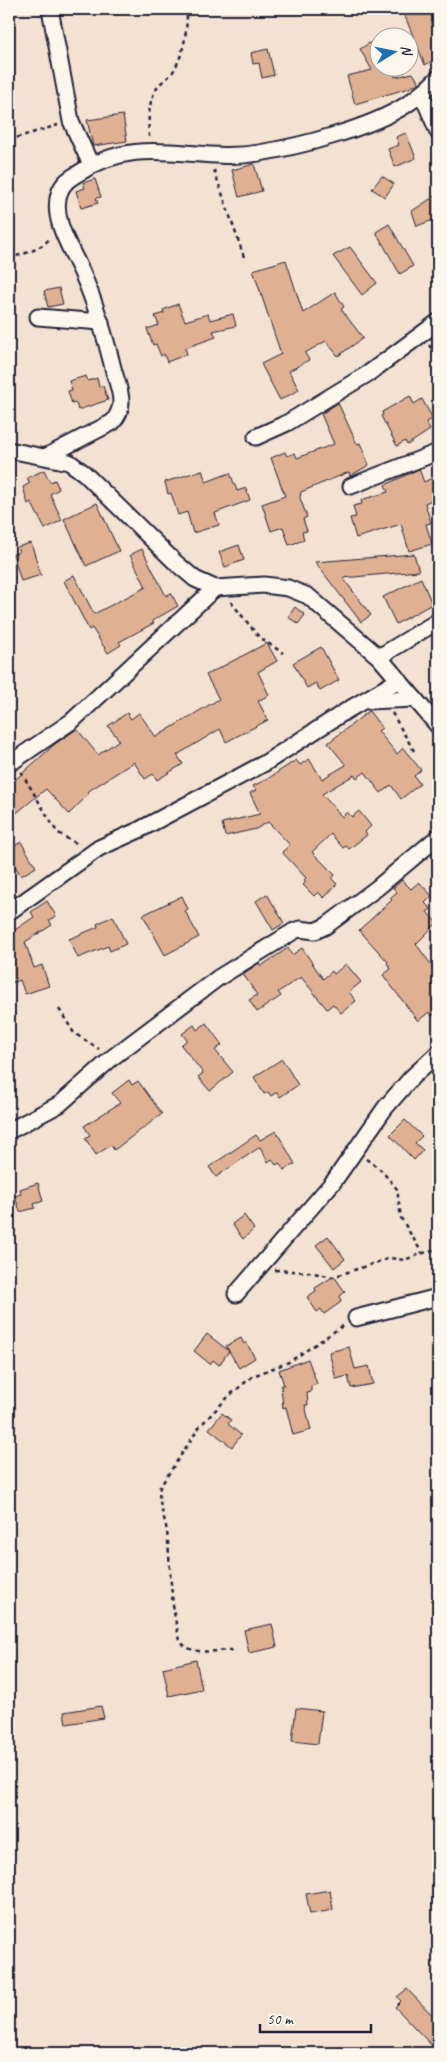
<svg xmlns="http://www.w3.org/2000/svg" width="447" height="2062" viewBox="0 0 447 2062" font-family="Caveat,sans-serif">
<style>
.building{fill:#e0b092;stroke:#22223b}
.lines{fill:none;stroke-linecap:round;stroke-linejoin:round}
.minor-casing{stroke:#22223b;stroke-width:19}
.path{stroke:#22223b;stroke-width:2.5;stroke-dasharray:4 4;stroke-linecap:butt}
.minor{stroke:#fbf7ec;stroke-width:15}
</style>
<rect width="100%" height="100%" fill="#f3e2d1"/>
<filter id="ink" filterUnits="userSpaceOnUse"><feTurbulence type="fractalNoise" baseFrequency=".02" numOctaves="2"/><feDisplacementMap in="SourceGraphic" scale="10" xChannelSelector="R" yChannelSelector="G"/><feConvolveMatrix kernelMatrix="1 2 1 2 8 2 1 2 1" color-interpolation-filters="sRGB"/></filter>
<g filter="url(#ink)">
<g class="building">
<path d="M402,9H436L438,15V58L425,65Z"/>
<path d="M371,42L380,58V68H393L395,77L413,73L419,83L409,88L355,104L347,76L372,70L360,49Z"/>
<path d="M268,49L274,75L262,78L259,63L253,64L251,53Z"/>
<path d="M123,115L127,141L93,146L87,120Z"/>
<path d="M406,133L416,158L395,167L388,149L399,145L396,137Z"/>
<path d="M254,164L262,191L239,197L232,170Z"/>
<path d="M382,176L394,184L385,197L372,189Z"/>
<path d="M95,179L101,197L96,198L98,203L81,208L76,191L85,188L83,183Z"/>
<path d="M438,194V218L417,226L412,211Z"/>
<path d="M389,224L413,266L400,274L376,232Z"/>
<path d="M350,247L377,283L362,295L333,256Z"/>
<path d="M286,260L303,313L335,292L344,307L341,309L363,338L338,356L326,341L305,353L309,360L289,371L299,390L280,400L261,364L281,354L253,270Z"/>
<path d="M59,288L63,304L48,307L44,291Z"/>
<path d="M178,304L185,321L208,314L210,320L233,314L236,326L213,331L216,337L185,348L187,354L167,362L164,354L161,356L156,344L153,345L147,329L159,325L155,316L164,313L163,310Z"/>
<path d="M86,376L88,381L97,378L99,387L103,386L108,400L78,410L76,403L72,404L68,391L72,390L69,381Z"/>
<path d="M410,396L414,404L422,399L433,419L426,422L430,430L407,445L405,441L397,446L381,416L383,415L382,412Z"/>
<path d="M338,403L357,444L360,443L369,465L350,476L349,472L301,492L300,498L307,517L303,519L307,531L302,532L304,540L289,545L283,527L271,531L262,504L285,496L271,458L285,452L287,456L295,453L297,458L334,444L321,414Z"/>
<path d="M419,469L424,482L438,475V497L425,503L431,523L426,524L432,544L409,551L401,524L356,538L350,518L356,517L353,506L362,504L361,500L388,492L385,485Z"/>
<path d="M44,470L50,482L55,480L59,489L50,494L62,520L45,529L31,502L28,504L23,487L30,483L27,478Z"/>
<path d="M202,470L206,482L230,473L237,491L246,488L250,500L215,513L219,525L193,533L187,512L178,515L171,493L168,494L165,482Z"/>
<path d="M97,503L119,551L86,566L64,519Z"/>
<path d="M31,543L41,575L21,581L13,554L19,552L17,547Z"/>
<path d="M239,545L244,560L225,567L219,552Z"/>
<path d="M142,549L166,596L171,593L178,606L152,621L154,623L119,642L121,645L108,653L92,628L89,630L64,581L74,575L94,614L146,587L130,555Z"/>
<path d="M414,554L419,571L343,578L371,615L361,622L315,562Z"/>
<path d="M421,578L432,604L396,624L383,597Z"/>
<path d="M295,607L305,615L298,624L288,617Z"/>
<path d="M267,643L277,661L258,672L269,695L258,701L268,720L226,742L220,729L177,755L183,764L157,780L153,774L145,779L134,762L87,792L89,794L69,814L46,789L9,819V773H11L16,779L55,744L77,729L98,755L119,740L108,726L127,713L131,719L139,713L156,737L219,699L206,675Z"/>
<path d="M321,647L339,680L320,691L316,683L307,688L293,663Z"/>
<path d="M369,711L382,728L378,731L397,754L403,748L421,770L414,776L420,784L401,799L391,785L381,793L365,772L357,778L354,775L322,794L342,817L347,812L352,817L359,811L371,826L365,832L367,835L349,849L346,846L343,848L331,834L312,852L335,875L332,879L337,884L324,898L318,892L314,896L303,885L306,882L304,880L306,878L282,852L290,845L268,822L256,829L225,836L222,823L260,814L250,793L256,790L253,786L269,778L296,760L300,765L309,759L322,779L346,765L328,743Z"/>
<path d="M21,842L36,867L21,876L9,856V849Z"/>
<path d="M402,880L411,889L419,882L432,896L425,903L431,909L427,912L437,923L416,944L438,974V1011L432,1016L429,1012L418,1021L383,975L391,969L387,963L388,962L359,930L392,900L390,898L397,892L393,888Z"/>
<path d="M267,894L284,923L273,930L256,901Z"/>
<path d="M182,896L188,909L185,911L199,937L165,955L143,915Z"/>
<path d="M47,901L56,916L49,920L52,925L25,942L34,968L42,965L49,986L25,994L20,980L9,984V934L34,917L31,912Z"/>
<path d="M113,916L126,944L110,951L108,946L78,958L69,939L98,927L97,924Z"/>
<path d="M288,948L292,955L302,948L323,979L332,971L334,974L346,964L361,982L349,992L356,1001L341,1013L333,1004L327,1009L301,977L278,992L281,996L257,1012L249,1000L257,995L243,974L259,963L261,966Z"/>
<path d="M206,1023L222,1045L215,1050L233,1072L210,1091L198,1077L203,1073L181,1045L187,1040L182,1034L194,1025L197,1030Z"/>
<path d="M282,1059L298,1085L280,1097L277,1092L271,1096L268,1092L264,1094L254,1077Z"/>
<path d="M129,1080L132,1085L138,1081L162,1114L114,1150L111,1145L96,1155L85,1138L90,1135L84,1126L120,1103L112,1093Z"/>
<path d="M405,1120L422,1136L415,1143L423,1150L414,1160L390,1135Z"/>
<path d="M276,1131L295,1164L284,1170L279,1163L276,1165L272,1159L268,1162L260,1147L216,1177L209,1167L256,1135L260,1140Z"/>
<path d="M38,1183L43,1201L34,1204L35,1208L20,1212L15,1196L21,1194L20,1189Z"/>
<path d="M244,1215L254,1229L243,1239L232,1224Z"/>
<path d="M328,1236L345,1259L334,1268L316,1245Z"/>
<path d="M334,1276L345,1292L340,1296L341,1302L324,1314L321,1309L317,1312L307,1297L316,1291L315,1288Z"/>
<path d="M207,1334L229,1351L219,1365L213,1360L210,1364L194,1351Z"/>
<path d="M241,1338L244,1344L246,1342L255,1358L239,1368L226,1346Z"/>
<path d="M349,1347L355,1369L369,1366L373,1384L351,1388L348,1376L336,1379L329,1352Z"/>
<path d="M308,1359L317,1384L311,1386V1392L307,1393L308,1405H305L311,1430L293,1435L286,1407L283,1408L281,1385H284L279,1370Z"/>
<path d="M222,1413L231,1420L228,1424L241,1435L232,1447L209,1429Z"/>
<path d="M272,1624L277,1647L249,1653L244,1630Z"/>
<path d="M196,1660L202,1689L169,1696L163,1668Z"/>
<path d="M101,1706L104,1718L66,1724L64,1712Z"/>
<path d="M296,1708L322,1711L318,1744L292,1741Z"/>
<path d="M330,1890L333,1910L310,1914L306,1894Z"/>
<path d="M407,1989L438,2021V2052L395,2007L401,2001L397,1997Z"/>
</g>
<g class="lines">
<defs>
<g id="minor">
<path d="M50,9L71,121L91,165"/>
<path d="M422,94L438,132"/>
<path d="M38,317L101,322"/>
<path d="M256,437L287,423L369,373L438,322"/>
<path d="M9,450L69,462L84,473L176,563L195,579L215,588L264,585L288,588L308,596L379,657L438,726"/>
<path d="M47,456L113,422C118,415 121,410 121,402C121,392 117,381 114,372C106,339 97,307 83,275C73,251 51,221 59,194C62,183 70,178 79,173C140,132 195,164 259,153C302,146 370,128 406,105C418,97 428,88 438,78"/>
<path d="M351,486L438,452"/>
<path d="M379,657L438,621"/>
<path d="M368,701L415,699"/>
<path d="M9,764L72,721L215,588"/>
<path d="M9,912L99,848L139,830L265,763L346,711L399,680"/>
<path d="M9,1131L60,1104L113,1057L218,978L294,931L300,929L315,931L326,926L377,888L438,837"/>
<path d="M236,1294L334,1181L385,1108L412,1077L438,1053"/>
<path d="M356,1318L438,1297"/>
</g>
</defs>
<use href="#minor" class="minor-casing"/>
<g class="path">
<path d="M149,137C148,119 148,98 160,84C165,79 171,76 174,70C185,51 187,30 187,9"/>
<path d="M9,140L58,125"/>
<path d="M214,170L245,260"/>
<path d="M9,258C23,254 41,250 50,238"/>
<path d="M429,345L438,358"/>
<path d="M231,602L259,637L283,653"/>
<path d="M392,713L414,751"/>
<path d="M21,772L57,832L71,841L80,844"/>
<path d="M59,1009L74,1033L99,1049"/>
<path d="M366,1159L381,1170L397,1189L401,1218L422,1253"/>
<path d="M275,1270L309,1272L333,1277L390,1258L404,1260L438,1248"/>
<path d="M232,1650C216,1650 189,1657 180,1640C170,1606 171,1568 167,1532C165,1517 157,1501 160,1487L200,1426L230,1395L253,1376L289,1362L344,1325"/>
</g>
<use href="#minor" class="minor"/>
</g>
</g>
<rect width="447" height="2062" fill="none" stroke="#fbf7ec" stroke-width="30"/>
<rect x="15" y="15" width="417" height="2032" fill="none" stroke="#22223b" stroke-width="2" filter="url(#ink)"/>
<g transform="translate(394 52) rotate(80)"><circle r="24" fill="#fbf7ec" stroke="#a4a2a5"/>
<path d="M0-4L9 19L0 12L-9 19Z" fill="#1f6fb2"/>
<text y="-8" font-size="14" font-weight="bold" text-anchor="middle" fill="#22223b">N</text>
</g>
<path d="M260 2024v8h111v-8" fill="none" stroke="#22223b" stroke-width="2.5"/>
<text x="267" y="2024" font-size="15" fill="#22223b" stroke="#fbf7ec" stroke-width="4" paint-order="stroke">50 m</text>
</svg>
